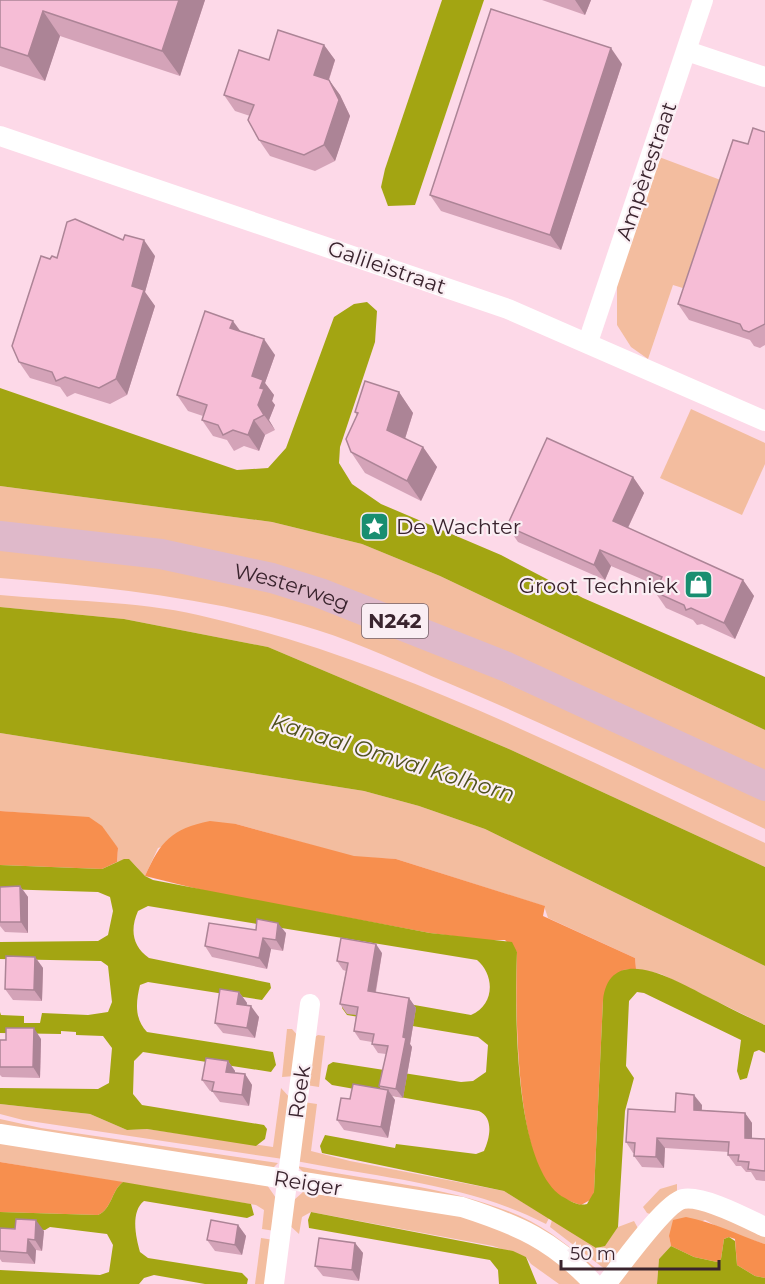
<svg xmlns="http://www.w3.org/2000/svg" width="765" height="1284" viewBox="0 0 765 1284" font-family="Montserrat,sans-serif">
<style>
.green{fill:#f3bd9f}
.forest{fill:#f78f4e}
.water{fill:#a3a512}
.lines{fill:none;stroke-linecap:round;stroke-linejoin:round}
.street{stroke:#fff;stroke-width:20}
.primary{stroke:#dfb9ca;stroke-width:30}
.wall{fill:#d4a3b8}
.shaded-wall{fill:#ac8496}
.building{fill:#f6bdd6;stroke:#ac8496;stroke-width:1.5}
.labels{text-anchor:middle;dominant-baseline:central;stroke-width:4.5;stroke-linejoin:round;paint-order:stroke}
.shield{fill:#faeef3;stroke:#746169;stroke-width:1.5}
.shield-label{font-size:20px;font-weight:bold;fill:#3a242e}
.street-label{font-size:21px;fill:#3a242e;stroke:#faeef3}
.poi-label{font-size:21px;fill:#3a242e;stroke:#faeef3;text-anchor:start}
.water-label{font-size:22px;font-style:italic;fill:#4f511e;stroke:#faeef3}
</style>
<rect width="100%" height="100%" fill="#fdd9e8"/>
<g class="green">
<path d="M659,157L734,185L699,293L673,285L648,359L631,347L617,325V285Z"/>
<path d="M691,409L765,443V464L742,515L660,478Z"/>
<path d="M0,486L272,522L362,544L440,576L765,730V772L386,604L0,523Z"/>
<path d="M0,549L159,567L283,595L407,638L765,799V829C660,779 555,728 448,683C405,665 362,644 317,630C214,598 107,587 0,578Z"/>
<path d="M0,595C62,601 138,601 198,615C397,660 581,758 765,843V867L509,749L268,647L124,619L0,607Z"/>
<path d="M0,733L364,791L419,806L485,829L765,966V1025L661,974L636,969L635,958L548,918L544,906L396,859L354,857L236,824L158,848L145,876C135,867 132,856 117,862L118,848L90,818L0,811Z"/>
<path d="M287,1029H292L299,1037L295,1076L282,1077Z"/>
<path d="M318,1035L325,1036L319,1087L306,1085L315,1037Z"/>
<path d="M281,1088L292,1100L283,1159L23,1120L0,1114V1104L90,1114L127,1130L147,1129L273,1147Z"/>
<path d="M303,1102L317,1104L311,1151L350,1161L504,1191L549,1218L546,1224C469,1184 381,1178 296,1161Z"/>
<path d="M0,1119L41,1128L278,1163L273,1168L0,1127Z"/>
<path d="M0,1143L267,1185L276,1198L275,1231L262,1229L264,1210L256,1205L0,1162Z"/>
<path d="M297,1166C371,1181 451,1186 520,1216C549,1229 575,1251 599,1271L590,1268L551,1238L305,1174Z"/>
<path d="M677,1184V1195L653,1215L647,1213L643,1207L660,1189Z"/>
<path d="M303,1192L455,1214L489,1223L538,1247L585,1284H559L531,1264L526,1257L493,1246L311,1212L302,1217L299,1234L288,1224L294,1200Z"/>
<path d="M696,1206L765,1235V1244L727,1232L705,1220L669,1236L671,1246L659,1259L657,1284H618L674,1210Z"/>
<path d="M552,1220L605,1245L618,1227L634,1221L640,1232L606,1270L550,1227Z"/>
<path d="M261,1238L274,1240L269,1284H255Z"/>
</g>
<g class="forest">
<path d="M0,811L89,817L102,826L118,848L117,862L102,869L0,865Z"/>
<path d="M210,821L236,824L354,856L396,859L545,906L543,916L635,958L636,969L623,970L603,1000L594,1192L592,1199L581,1205C571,1202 557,1196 550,1188C516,1146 515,1006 517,952L505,940H483L430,933L210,892L145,876C161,841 171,829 210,821Z"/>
<path d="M0,1162L123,1182C111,1191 112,1209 98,1215L0,1212Z"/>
<path d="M686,1217C713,1222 738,1235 765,1244V1278L755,1276L737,1265L735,1239L729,1237L724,1239L721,1259L717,1262L694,1257L671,1246L669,1236L673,1220Z"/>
</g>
<g class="water">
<path d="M442,0H484L415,205L388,206L381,187L385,169Z"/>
<path d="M367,302L377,311L375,342L340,447L339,463L352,484L381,504L501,555L583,598L765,677V730L440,576L362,544L272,522L0,486V388L237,470L268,468L286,448L334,317L354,304Z"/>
<path d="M0,607L124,619L268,647L509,749L765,867V966L485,829L419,806L364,791L0,733Z"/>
<path d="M124,859H129L145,876L153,880L430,933L512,942L517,952C515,1006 513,1171 565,1198C572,1202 578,1206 587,1204L594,1192L603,1000C610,941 677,981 706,996C726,1006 745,1016 765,1025V1053L759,1050L754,1052L747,1078L740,1080L737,1071L741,1040L644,993L637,992L629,1001L626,1066L634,1078L625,1111L618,1227L605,1246L596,1248L504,1191L322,1153L320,1146L325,1135L395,1148L396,1144L476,1154L484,1151C490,1138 494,1118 479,1111L332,1085L325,1079L328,1065L333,1062L461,1082L473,1081L486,1072L488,1045L478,1037L347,1015L342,1008L344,998L352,994L471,1015C495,1005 495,975 477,960L148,906L138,911C130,929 132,946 149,958L270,983L271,988L262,1000L148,982L140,985C136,1002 134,1018 147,1032L273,1052L276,1065L271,1072L143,1052L134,1061L133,1094L142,1105L264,1125L267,1129L265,1139L256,1146L147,1129L127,1130L90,1114L0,1104V1088L98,1089L109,1083L112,1048L103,1036L76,1035V1032L61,1031V1034L0,1033V1012L1,1015L24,1016V1023H40L42,1013L88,1015L108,1012L112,1002L108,966L101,961L0,959V942L98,941L108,935L113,911L110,897L98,892L0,889V865L102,869Z"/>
<path d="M123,1182L251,1204L254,1215L247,1218L144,1201C130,1212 136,1238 140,1252L148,1258L242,1273L248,1279L247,1284H205L154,1275L144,1278L139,1284H0V1270L100,1275L109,1272L113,1245L107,1234L50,1227L45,1230L0,1228V1212L98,1215C112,1209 111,1191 123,1182Z"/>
<path d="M311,1212L513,1251L526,1257L537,1284H499L498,1270L490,1260L309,1228L308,1220Z"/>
<path d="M729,1237L735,1241L737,1265L755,1276L765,1278V1284H657L659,1259L671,1246L694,1257L717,1262L721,1259L724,1239Z"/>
</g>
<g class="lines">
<g class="street">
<path d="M687,51L765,77"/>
<path d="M0,136L508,309L765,421"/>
<path d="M588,342L703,0"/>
<path d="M0,1134L462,1207C518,1225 553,1240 594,1284"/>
<path d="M274,1284L310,1004"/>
<path d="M606,1284C620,1267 665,1203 683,1199C703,1195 746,1218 765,1227"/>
</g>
<path class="primary" id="s1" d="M0,536L161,554L272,578L320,593L507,667L765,786"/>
</g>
<g class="wall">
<path d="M0,0H205L180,76L60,36L45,81L0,66Z"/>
<path d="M542,0H591L585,15Z"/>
<path d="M324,45L335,60L329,80L340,95L350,116L335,161L315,171L270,156L259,140L250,116L235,111L224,95L269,60Z"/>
<path d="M622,64L561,250L441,211L430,195Z"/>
<path d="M765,132V345L760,348L754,346L750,340L689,320L678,304L748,144Z"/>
<path d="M155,256L145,292L155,306L127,395L110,404L75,393L67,397L60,387L30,378L19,362L57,258Z"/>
<path d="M240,331L275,355L265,383L274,395L272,401L275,405L269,420L275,430L265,435L259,451L244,446L234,451L227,440L213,436L202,420L203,416L188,411L177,395Z"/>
<path d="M399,392L413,413L405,439L423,447L437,467L421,501L365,473L351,452L357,416L355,412Z"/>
<path d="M633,477L644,493L628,528L743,580L754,596L735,639L702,624L697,625L693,620L666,608L655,592L658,586L611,566L605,580L518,542L507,526Z"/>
<path d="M20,886L28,897V933L5,932L0,926V887Z"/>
<path d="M256,930L286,933L283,951L271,949L267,969L212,957L205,946Z"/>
<path d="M382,953L376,992L409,998L416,1008L410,1044L412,1047L403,1098L392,1096L395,1100L388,1138L344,1130L337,1120L350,1099L381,1089L379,1086L386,1054L378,1053L372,1044V1042L360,1040L354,1031L356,1015L347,1014L340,1004L346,971L343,970L337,961Z"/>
<path d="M35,957L43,968L42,1001L13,1000L5,989Z"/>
<path d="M239,992L247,1003L246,1005L259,1017L255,1038L223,1033L215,1023Z"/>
<path d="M41,1039L40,1078L2,1077L0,1075V1040Z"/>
<path d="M228,1061L235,1071V1073L245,1074L252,1085L249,1106L220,1102L212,1091H210L202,1080Z"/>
<path d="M702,1105V1110L745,1113L752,1123V1139H765V1181L756,1180L751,1172H746L741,1166H736L728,1155L729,1152L665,1148L664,1168L642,1167L634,1156V1153H633L626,1142L675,1112Z"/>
<path d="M238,1225L246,1236L242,1255L215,1251L207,1240Z"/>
<path d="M0,1228L44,1231L42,1251L36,1250L35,1264L2,1262L0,1259Z"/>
<path d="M355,1243L363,1253L359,1281L323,1276L315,1266Z"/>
</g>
<g class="shaded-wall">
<path d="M179,0H205L180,76L162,51Z"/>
<path d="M575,0H591L585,15Z"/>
<path d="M43,11L60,36L45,81L28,56Z"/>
<path d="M324,45L335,60L325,91L314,75Z"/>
<path d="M611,48L622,64L561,250L550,235Z"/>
<path d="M329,80L340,95L350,116L335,161L324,145Z"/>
<path d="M144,240L155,256L145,292L155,306L127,395L116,379L132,286Z"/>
<path d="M233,321L244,336L230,328Z"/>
<path d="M264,339L275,355L265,383L274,395L272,401L275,405L269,420L275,430L264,415L258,405L252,376Z"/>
<path d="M399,392L413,413L401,451L387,430Z"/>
<path d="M254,420L265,435L259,451L248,435Z"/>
<path d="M423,447L437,467L421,501L407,481Z"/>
<path d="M633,477L644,493L624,536L613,521Z"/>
<path d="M600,550L611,566L605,580L594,565Z"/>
<path d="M743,580L754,596L735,639L724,623Z"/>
<path d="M20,886L28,897V933L21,922Z"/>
<path d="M278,923L286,933L283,951L276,940Z"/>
<path d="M263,938L271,949L267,969L259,958Z"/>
<path d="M376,944L382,953L374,1000L368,991Z"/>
<path d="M35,957L43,968L42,1001L34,990Z"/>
<path d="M239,992L247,1003L245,1015L237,1004Z"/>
<path d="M409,998L416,1008L410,1044L412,1047L403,1098L396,1089Z"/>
<path d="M251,1006L259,1017L255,1038L247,1028Z"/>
<path d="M34,1028L41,1039L40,1078L33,1067Z"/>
<path d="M228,1061L235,1071L234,1082L226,1072Z"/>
<path d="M245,1074L252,1085L249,1106L242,1095Z"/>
<path d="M388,1090L395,1100L388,1138L381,1127Z"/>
<path d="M694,1095L702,1105L701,1120L694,1110Z"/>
<path d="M745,1113L752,1123V1149L745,1138Z"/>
<path d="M657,1138L665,1148L664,1168L656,1157Z"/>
<path d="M36,1220L44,1231L42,1251L35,1240Z"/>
<path d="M238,1225L246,1236L242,1255L235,1245Z"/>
<path d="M28,1239L36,1250L35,1264L27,1253Z"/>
<path d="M355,1243L363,1253L359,1281L352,1270Z"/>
</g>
<g class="building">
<path d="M0,0H179L162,51L43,11L28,56L0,47Z"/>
<path d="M491,9L611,48L550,235L430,195Z"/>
<path d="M278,30L324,45L314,75L329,80L339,100L324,145L304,155L259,140L248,120L254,105L224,95L239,50L269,60Z"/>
<path d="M753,128L765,132V324L749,332L743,330L740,324L678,304L733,140L748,144Z"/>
<path d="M75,219L123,240L125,235L144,240L132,286L144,290L116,379L99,388L65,377L56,381L52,372L19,362L12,346L41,256L50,259L52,256L57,258L67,222Z"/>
<path d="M205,311L233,321L230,328L264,339L252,376L263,380L260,388L264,389L258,405L264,415L254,420L248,435L233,430L223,435L218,425L202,420L207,405L177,395Z"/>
<path d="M365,381L399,392L387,430L423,447L407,481L351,452L346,439L358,413L355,412Z"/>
<path d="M547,438L633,477L613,521L743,580L724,623L691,608L686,610L684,605L655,592L662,577L600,550L594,565L507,526Z"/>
<path d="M20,886L21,922H0V887Z"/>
<path d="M257,919L278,923L276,940L263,938L259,958L205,946L209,923L256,930Z"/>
<path d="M341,938L376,944L368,991L409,998L403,1037L406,1038L396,1089L379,1086L388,1046L372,1044L374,1034L354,1031L358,1007L340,1004L348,963L337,961Z"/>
<path d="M6,956L35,957L34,990L5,989Z"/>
<path d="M220,989L239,992L237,1004L251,1006L247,1028L215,1023Z"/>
<path d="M6,1028H34L33,1067H0V1040H6Z"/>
<path d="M206,1058L228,1061L226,1072L245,1074L242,1095L212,1091L214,1082L202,1080Z"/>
<path d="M353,1084L388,1090L381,1127L337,1120L341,1098L350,1099Z"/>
<path d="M676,1093L694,1095V1110L745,1113V1138L765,1139V1171L748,1169L749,1162L738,1161L739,1155H728L729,1142L657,1138L656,1157L634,1156L635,1143L626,1142L628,1109L675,1112Z"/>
<path d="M16,1219L36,1220L35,1240L28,1239L27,1253L0,1251V1228L15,1229Z"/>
<path d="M211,1220L238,1225L235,1245L207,1240Z"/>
<path d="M319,1238L355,1243L352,1270L315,1266Z"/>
</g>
<defs>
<symbol id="sight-square" viewBox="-11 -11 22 22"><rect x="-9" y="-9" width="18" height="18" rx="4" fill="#188e70" stroke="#faeef3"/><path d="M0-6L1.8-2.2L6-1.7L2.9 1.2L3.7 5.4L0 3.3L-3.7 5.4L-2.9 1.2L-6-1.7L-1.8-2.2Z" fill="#fff"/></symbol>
<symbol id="shop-square" viewBox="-11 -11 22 22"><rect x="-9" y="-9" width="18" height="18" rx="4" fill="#188e70" stroke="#faeef3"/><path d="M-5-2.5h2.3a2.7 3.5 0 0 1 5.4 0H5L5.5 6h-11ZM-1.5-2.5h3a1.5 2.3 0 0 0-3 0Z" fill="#fff"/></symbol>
</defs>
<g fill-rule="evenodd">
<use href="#sight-square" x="358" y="510" width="33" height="33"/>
<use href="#shop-square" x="682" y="568" width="33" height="33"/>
</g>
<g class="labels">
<rect class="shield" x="362" y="604" width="66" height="34" rx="4.5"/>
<g class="shield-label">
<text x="395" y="621">N242</text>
</g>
<g class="street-label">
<text transform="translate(646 171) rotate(-71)">Ampèrestraat</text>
<text transform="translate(387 267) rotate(19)">Galileistraat</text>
<text stroke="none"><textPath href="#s1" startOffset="297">Westerweg</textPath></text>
<text transform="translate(299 1092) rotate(-82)">Roek</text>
<text transform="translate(308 1183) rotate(9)">Reiger</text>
</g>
<g class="poi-label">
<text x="396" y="526">De Wachter</text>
<text x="678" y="585" text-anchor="end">Groot Techniek</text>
</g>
<g class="water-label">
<text transform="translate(393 758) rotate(17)">Kanaal Omval Kolhorn</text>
</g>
</g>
<path d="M561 1260v9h158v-9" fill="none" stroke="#3a242e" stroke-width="3"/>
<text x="570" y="1260" font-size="18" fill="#3a242e" stroke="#faeef3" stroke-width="4.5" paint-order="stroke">50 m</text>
</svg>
